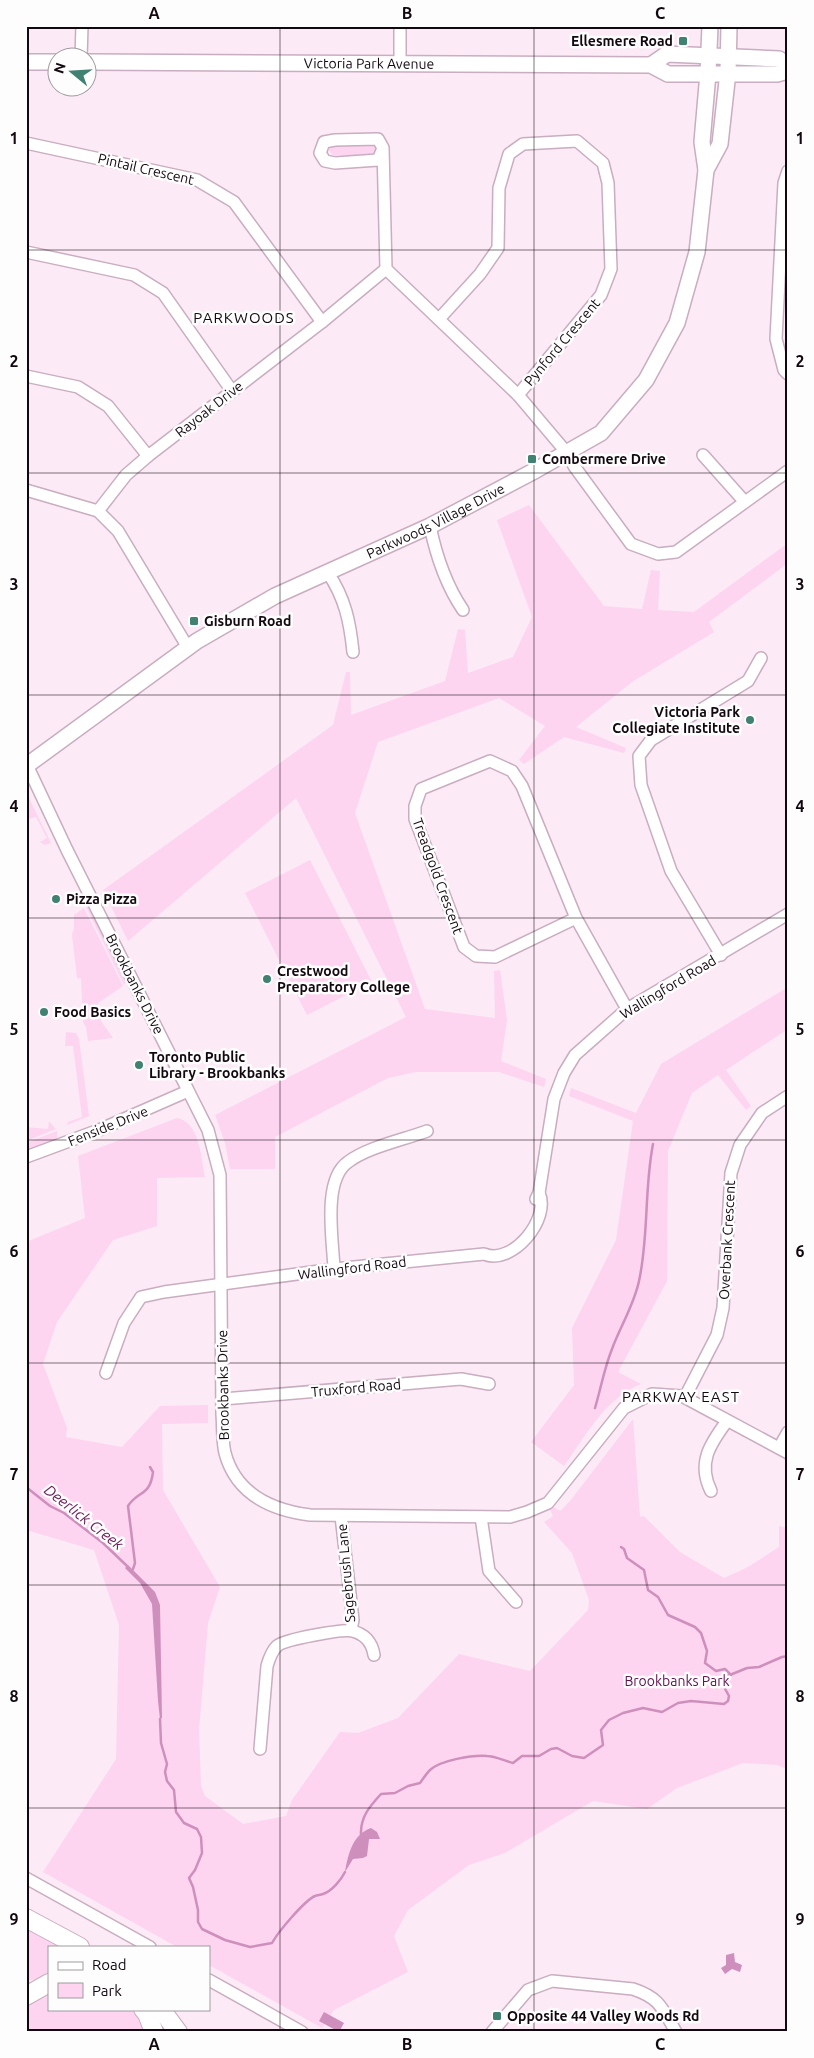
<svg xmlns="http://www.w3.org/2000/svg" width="814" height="2058" viewBox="0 0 814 2058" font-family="Ubuntu,sans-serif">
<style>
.green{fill:#fdd5f0}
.water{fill:#ce8fbc}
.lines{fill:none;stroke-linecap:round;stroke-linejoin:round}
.stream{stroke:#ce8fbc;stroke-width:2.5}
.minor-casing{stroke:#c9adc0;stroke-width:14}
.major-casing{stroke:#c9adc0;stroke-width:18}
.highway-casing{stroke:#c9adc0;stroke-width:20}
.minor{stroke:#fff;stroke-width:11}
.major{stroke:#fff;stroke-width:15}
.highway{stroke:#fff;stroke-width:18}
.grid{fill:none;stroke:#120910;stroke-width:1;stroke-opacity:0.55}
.poi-dot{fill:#408172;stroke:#fdfdfd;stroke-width:2}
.labels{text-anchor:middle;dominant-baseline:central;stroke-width:5;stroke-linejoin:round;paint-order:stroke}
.poi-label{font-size:14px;font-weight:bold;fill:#120910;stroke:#fdfdfd;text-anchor:start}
.street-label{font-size:14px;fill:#120910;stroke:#fdfdfd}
.park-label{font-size:14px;fill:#5e144f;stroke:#fdfdfd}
.neighbourhood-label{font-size:15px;letter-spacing:1px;fill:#120910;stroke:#fdfdfd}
.water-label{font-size:15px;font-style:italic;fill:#661c56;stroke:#fdfdfd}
.neatline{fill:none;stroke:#120910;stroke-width:2}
.grid-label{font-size:16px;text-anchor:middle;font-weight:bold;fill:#120910}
</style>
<rect width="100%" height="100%" fill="#fceaf6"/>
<g class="green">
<path d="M375,144L378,148L374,155H333L329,151V146Z"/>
<path d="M529,505L604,606L642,609L651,570L660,571L658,610L694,612L788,543V563L709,622L714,632L632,682L576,727L626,748L624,753L564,737L524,764L519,760L545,726L499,698L378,742L355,813L425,1009L495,1018L494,971L500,970L507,1020L501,1061L546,1079L544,1087L499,1072H416L388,1078L275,1137V1169H230L225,1143L215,1115L406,1017L296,798L128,941L103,890L333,725L346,672H350L351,715L445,681L458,629L465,630L468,673L513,657L532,617L497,520Z"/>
<path d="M26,792L51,843L45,845L40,842L47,838L36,817L28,819Z"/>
<path d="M310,860L372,982L307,1015L245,893Z"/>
<path d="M87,906L90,908L126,980L124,985L86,907Z"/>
<path d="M84,908L123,986L98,1003L101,1021L113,1038L88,1041L86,1027L83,1022L81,979L77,978L72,935L74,928V915Z"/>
<path d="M788,987V1029L726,1070L751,1106L746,1110L718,1075L692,1093L668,1151L667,1281L618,1372L641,1384C605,1398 585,1437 564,1466L531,1442L574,1385L572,1328L616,1240L633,1121L569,1096L571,1088L636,1113L661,1064Z"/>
<path d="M66,1032L76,1033L79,1039L89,1116L67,1125L68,1122L82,1117L73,1046H65Z"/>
<path d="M177,1118C200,1122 201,1158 205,1177L157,1178V1226L113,1240L57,1322L43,1364L67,1428L66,1437L122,1447L160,1406L208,1405V1423L162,1424L163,1490L220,1587L208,1623L199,1730L201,1786L205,1796L243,1824L286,1816L292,1800L340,1732L358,1733L398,1718L459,1654L530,1671L588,1610L589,1600L572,1553L544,1522L553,1516L547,1503L560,1511L570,1501L633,1419L640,1517L644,1516L680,1552L724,1578L748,1567L779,1547V1526L788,1528V1769L777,1765L743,1763L677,1788L647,1809L593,1801L505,1853L469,1865L408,1910L394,1936L408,1972L334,2010L322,2028L209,1965V1947H177L43,1872L116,1759L119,1625L94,1550L26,1530V1242L85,1218L78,1156Z"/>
<path d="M49,1121L56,1129L26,1141V1127L48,1129Z"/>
<path d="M57,1131V1138L54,1141L26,1150V1143Z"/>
<path d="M26,1923L69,1947H49V1977L26,1981Z"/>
<path d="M49,1991V2009H133L143,2020L147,2032H26V2008L39,1993Z"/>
</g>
<g class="water">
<path d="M128,1565L155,1592L160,1605L162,1718L160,1719L158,1701L152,1604L140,1583L125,1568Z"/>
<path d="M371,1828L377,1832L380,1839H369L367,1856L363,1858L353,1859L345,1872C348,1854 353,1834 371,1828Z"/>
<path d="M734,1953L735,1962L742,1965L740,1972L732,1969L725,1974L721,1968L726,1965V1955Z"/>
<path d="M324,2012L344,2023L339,2032L319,2021Z"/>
</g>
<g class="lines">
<g class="stream">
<path d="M595,1408C601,1388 604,1369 612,1349C620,1327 634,1305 639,1281C649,1236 644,1190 653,1144"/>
<path d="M26,1487L50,1506L64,1513L103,1543L127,1566"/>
<path d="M621,1547L624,1549L627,1558L644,1570L648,1590L658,1597L668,1615L695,1627L701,1633L707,1651L705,1663L716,1671L725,1669L731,1675"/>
<path d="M133,1569L135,1563L128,1506C138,1490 150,1497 153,1472L150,1467"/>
<path d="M160,1719L161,1743L167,1764L165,1772L167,1781L174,1790L176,1812L184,1823L197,1829L201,1837L202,1853L195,1870L189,1878L193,1887L198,1910V1922L202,1929L225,1940L250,1947L272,1943C278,1932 304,1901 315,1896C317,1895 320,1895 323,1894C332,1891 341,1880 345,1872"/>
<path d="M361,1835C360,1817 370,1806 381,1794L395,1793L408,1786L420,1783C423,1779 426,1774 430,1770C441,1760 472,1755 487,1756C495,1756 505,1761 513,1763L522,1756H539L551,1749L557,1748L572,1756L584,1758L603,1745L601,1730L609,1720L623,1713L643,1708L662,1712L678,1703L691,1701L724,1704L728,1701L729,1696L724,1687L725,1677L747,1668L759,1667L782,1657L788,1656"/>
</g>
<defs>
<g id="minor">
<path d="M400,26V65"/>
<path d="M81,58L82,26"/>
<path d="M26,143L197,180L234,202L322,322"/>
<path d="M383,148L378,160L335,163L325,161L320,153L324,142L335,140L378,139L383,148L386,269L518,395L567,453L574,466L631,544L658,554L676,552L788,471"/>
<path d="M788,171L784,183L776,339L784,370L788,374"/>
<path d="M26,252L134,275L163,293L232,391"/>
<path d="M439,319L480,274L498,248L499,188L509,154L523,144L577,141L603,163L608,183L611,269L601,295L518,395"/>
<path d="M26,376L78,387L108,406L148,456"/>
<path d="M703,455L744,501"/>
<path d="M26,490L98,511L118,531L187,646"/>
<path d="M98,511L126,475L148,456L322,322L386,269"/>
<path d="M430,526C436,555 446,585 463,610"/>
<path d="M328,573C345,598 350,622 353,652"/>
<path d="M27,765L67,850L208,1130L220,1175L222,1414C223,1426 222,1441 225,1453C236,1494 271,1510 310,1515L510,1517L527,1512L548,1503L624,1408L652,1394L682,1396L788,1453"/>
<path d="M576,918L495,957L476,956L464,947L415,819V806L421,789L490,761L512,771L522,786L576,918L627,1009"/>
<path d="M721,955L671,871L641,785L639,756L651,740L748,681L761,658"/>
<path d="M26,1157L99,1130L188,1091"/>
<path d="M536,1199L539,1193L554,1099L564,1073L575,1055L627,1009L788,914"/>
<path d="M334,1269C333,1241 322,1180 348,1162C368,1147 403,1140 427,1131"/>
<path d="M106,1373L124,1323L141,1297L164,1292L334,1269L484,1254C512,1266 551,1219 539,1193"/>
<path d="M685,1397L717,1335L723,1308L731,1173L740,1145L762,1113L788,1096"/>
<path d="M223,1399L461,1379L489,1384"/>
<path d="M779,1448L788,1432"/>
<path d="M711,1491C697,1463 710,1444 727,1421"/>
<path d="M341,1516L353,1620L351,1630"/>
<path d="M481,1517L489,1571L516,1602"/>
<path d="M260,1749L267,1666C269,1659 272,1651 277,1646C285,1639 343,1629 352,1631C365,1634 372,1642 374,1655"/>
<path d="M26,1878L150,1947"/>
<path d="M209,1980L302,2032"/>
<path d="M492,2032L528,1990L552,1981L633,1989C660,1998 662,2008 676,2032"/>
</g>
<g id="major">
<path d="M26,62H58"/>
<path id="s1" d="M88,62L651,65L668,74H777L788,71"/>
<path d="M651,65L667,54L779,59L788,65"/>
<path d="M706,170L720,144L728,72L729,26"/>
<path id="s2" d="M26,766L197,641L275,596L430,526L536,470L601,433L646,380L677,323L697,252L706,170L702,142L708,73L710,26"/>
</g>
<g id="highway">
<path d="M26,1918L80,1947"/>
<path d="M26,1996L49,1983"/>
<path d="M143,2009L147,2014L154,2032"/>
<path d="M161,2009L178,2032"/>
</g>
</defs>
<use href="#minor" class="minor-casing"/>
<use href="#major" class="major-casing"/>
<use href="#highway" class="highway-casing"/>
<use href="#minor" class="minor"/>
<use href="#major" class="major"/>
<use href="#highway" class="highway"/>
</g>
<path class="grid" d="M280,26V2032M534,26V2032M26,250H788M26,473H788M26,695H788M26,918H788M26,1140H788M26,1363H788M26,1585H788M26,1808H788"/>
<g class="poi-dot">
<rect x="678" y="36" width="10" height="10" rx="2.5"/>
<rect x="527" y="454" width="10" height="10" rx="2.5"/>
<rect x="189" y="616" width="10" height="10" rx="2.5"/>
<circle cx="750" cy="720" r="5"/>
<circle cx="56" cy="899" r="5"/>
<circle cx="267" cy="979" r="5"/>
<circle cx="44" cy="1012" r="5"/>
<circle cx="139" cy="1065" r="5"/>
<rect x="492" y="2011" width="10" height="10" rx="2.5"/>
</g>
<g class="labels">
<g class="poi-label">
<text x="673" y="41" text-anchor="end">Ellesmere Road</text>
<text x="542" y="459">Combermere Drive</text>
<text x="204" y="621">Gisburn Road</text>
<text x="740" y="712" text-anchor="end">Victoria Park<tspan x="740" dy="16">Collegiate Institute</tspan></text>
<text x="66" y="899">Pizza Pizza</text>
<text x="277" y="971">Crestwood<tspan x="277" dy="16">Preparatory College</tspan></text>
<text x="54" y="1012">Food Basics</text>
<text x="149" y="1057">Toronto Public<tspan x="149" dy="16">Library - Brookbanks</tspan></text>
<text x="507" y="2016">Opposite 44 Valley Woods Rd</text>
</g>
<g class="street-label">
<text stroke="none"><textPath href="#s1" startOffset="281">Victoria Park Avenue</textPath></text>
<text transform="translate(146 169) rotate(13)">Pintail Crescent</text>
<text transform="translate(562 342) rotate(-50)">Pynford Crescent</text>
<text transform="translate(209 409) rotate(-38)">Rayoak Drive</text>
<text stroke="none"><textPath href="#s2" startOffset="479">Parkwoods Village Drive</textPath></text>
<text transform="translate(438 876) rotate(70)">Treadgold Crescent</text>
<text transform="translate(135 984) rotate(63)">Brookbanks Drive</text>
<text transform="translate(668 987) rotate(-31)">Wallingford Road</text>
<text transform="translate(108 1126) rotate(-22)">Fenside Drive</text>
<text transform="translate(727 1240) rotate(-87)">Overbank Crescent</text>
<text transform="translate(352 1268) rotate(-7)">Wallingford Road</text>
<text transform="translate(223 1385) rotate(-91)">Brookbanks Drive</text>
<text transform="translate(356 1388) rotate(-5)">Truxford Road</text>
<text transform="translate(346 1573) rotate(-95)">Sagebrush Lane</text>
</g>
<g class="park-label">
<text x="677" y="1681">Brookbanks Park</text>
</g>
<g class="neighbourhood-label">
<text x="244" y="317">PARKWOODS</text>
<text x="681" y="1396">PARKWAY EAST</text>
</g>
<g class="water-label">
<text transform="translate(84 1517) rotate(38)">Deerlick Creek</text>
</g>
</g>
<rect width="814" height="2058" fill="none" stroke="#fdfdfd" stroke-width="55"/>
<rect x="48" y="1946" width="162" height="65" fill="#fdfdfd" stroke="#9f9b9e"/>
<rect x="58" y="1962" width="25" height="8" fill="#ffffff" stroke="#9f9b9e"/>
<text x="92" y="1970" font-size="15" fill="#120910">Road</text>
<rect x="58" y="1983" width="25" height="15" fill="#fdd5f0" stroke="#9f9b9e"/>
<text x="92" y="1996" font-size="15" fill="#120910">Park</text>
<g transform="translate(72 72) rotate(288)"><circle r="24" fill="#fdfdfd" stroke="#9f9b9e"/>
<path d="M0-4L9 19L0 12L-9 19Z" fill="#408172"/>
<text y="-8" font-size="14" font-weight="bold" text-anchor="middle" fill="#120910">N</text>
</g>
<rect x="28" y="28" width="758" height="2002" class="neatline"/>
<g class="grid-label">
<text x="154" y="19">A</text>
<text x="407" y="19">B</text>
<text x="660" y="19">C</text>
<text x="14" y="144">1</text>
<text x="800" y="144">1</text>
<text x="14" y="367">2</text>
<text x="800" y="367">2</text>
<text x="14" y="590">3</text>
<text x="800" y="590">3</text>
<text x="14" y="812">4</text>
<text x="800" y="812">4</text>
<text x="14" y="1035">5</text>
<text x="800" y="1035">5</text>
<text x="14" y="1257">6</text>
<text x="800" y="1257">6</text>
<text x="14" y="1480">7</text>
<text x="800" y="1480">7</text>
<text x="14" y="1702">8</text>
<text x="800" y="1702">8</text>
<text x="14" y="1925">9</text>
<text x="800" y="1925">9</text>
<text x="154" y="2050">A</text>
<text x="407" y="2050">B</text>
<text x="660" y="2050">C</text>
</g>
</svg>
